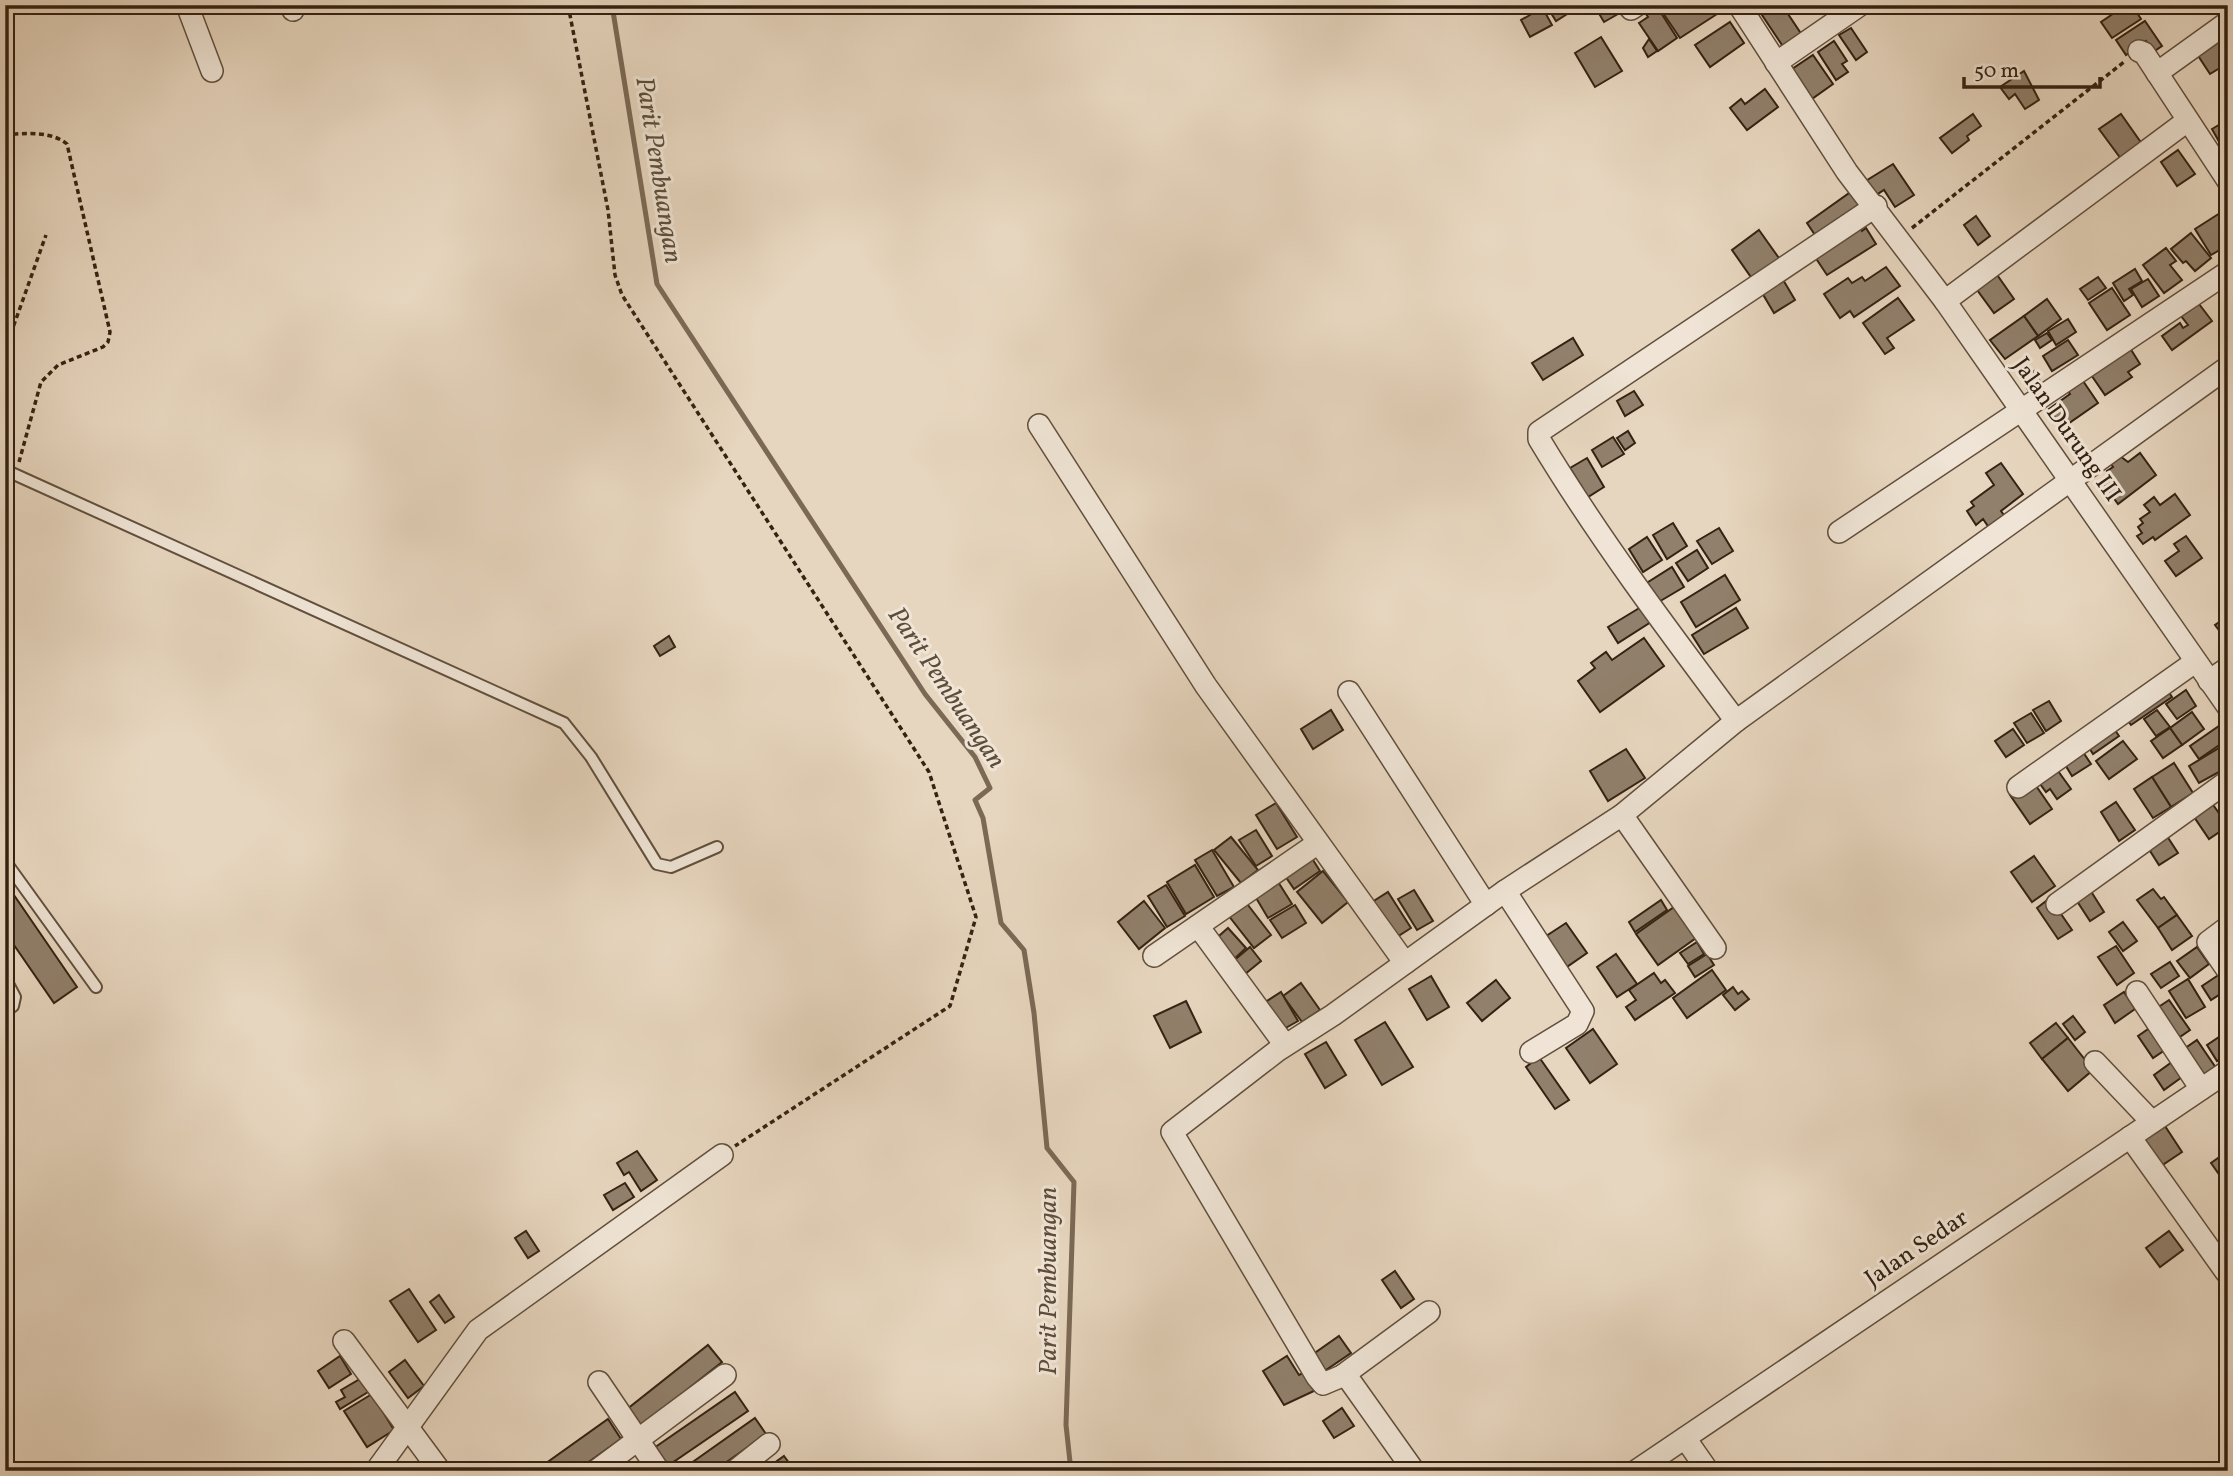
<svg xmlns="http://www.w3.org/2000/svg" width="2233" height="1476" viewBox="0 0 2233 1476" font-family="Vollkorn,serif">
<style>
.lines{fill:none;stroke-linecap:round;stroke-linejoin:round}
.stream{stroke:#7b6956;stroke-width:5}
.building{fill:#91806c;stroke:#342212;stroke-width:2}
.service-casing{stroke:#614f3d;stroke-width:14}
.minor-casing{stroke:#614f3d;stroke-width:24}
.path{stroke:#342212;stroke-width:3.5;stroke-dasharray:5 3.5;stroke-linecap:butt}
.service{stroke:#efe4d5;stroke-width:10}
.minor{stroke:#efe4d5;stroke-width:21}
.labels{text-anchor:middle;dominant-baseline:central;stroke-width:6;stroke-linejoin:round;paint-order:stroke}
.street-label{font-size:24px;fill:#342212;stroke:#efe4d5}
.water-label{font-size:26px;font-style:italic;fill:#5d4c3a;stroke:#efe4d5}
</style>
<rect width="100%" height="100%" fill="#e7d6bf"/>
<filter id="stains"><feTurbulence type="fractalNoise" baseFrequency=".00286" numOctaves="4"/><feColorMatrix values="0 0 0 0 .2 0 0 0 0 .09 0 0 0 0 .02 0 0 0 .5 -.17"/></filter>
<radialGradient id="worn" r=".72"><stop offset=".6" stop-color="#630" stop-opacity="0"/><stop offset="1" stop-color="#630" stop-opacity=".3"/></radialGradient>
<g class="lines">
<path class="stream" d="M612,5L657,284L925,694L975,757L990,788L975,800L983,818L1001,923L1024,950L1034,1013L1047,1148L1074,1182L1066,1425L1071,1471"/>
</g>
<g class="building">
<path d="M1533,5H1541L1552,25L1530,37L1521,20L1530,15L1526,9Z"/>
<path d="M1546,5H1572L1575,9L1556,21Z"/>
<path d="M1594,5H1622L1625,10L1604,22Z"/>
<path d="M1652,5H1656L1677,38L1658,51L1639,23L1648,17L1644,11Z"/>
<path d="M1674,5H1711L1717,14L1680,38L1663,13Z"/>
<path d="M1777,5H1782L1802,35L1784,48L1762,15Z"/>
<path d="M2126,5H2132L2141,19L2112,38L2101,22Z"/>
<path d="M2145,21L2162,46L2153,52L2146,41L2126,55L2116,40Z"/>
<path d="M1730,22L1744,43L1710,67L1695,45Z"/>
<path d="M1851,28L1867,52L1856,60L1839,35Z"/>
<path d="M1601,37L1622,71L1595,87L1575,53Z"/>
<path d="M2216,37L2228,55V63L2210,74L2195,51Z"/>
<path d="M1649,39L1657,51L1648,57L1643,48Z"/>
<path d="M1834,41L1847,61L1842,64L1848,72L1836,80L1818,52Z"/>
<path d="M1813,55L1833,84L1809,101L1789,71Z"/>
<path d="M2024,71L2039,100L2025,109L2015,94L2009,99L2000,87Z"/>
<path d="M1765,89L1778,107L1747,130L1730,108L1741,99L1745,104Z"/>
<path d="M1973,114L1981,126L1967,136L1969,140L1952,153L1940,138Z"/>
<path d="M2121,114L2142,144L2124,163L2099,129Z"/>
<path d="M2222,123L2228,133V144L2222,147L2212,129Z"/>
<path d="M2178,150L2195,174L2177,186L2161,162Z"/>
<path d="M1893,164L1914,195L1895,207L1884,190L1873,197L1864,182Z"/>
<path d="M1852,191L1864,209L1819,241L1807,223Z"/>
<path d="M2220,213L2228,225V245L2211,255L2195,229Z"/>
<path d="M1976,216L1990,236L1978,245L1964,225Z"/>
<path d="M1859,225L1862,231L1866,228L1876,244L1827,275L1811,251Z"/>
<path d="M1759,230L1781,261L1753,280L1732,250Z"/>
<path d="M2191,233L2211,258L2195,271L2186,261L2183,263L2171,249Z"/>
<path d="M2166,248L2176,261L2170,265L2182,280L2164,293L2143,265Z"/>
<path d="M1886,267L1900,286L1854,317L1850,311L1840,318L1824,294L1848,278L1852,283L1862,277L1865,281Z"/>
<path d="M1993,269L2014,299L1994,313L1972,283Z"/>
<path d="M2135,269L2142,281L2129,289L2133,295L2124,301L2113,283Z"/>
<path d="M2098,277L2106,288L2088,300L2080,289Z"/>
<path d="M1782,278L1795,300L1774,313L1761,291Z"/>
<path d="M2148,279L2159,296L2142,307L2131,289Z"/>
<path d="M2112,288L2130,315L2107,330L2089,303Z"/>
<path d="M1898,298L1914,320L1887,338L1894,348L1885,354L1863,323Z"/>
<path d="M2047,299L2061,319L2038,336L2024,316Z"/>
<path d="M2199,304L2212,321L2172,350L2162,336L2180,323L2183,328L2188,325L2181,316Z"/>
<path d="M2024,316L2038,336L2005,359L1990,340Z"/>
<path d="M2068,319L2076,332L2056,345L2048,331Z"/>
<path d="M2047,333L2052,340L2040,348L2035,340Z"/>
<path d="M1573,338L1583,355L1543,380L1532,363Z"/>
<path d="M2068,340L2078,355L2052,371L2043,356Z"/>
<path d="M2130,348L2140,364L2128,372L2132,377L2105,395L2087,369Z"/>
<path d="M2034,371L2044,388L2032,396L2021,378Z"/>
<path d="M2081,378L2098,403L2062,428L2049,409L2070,394L2066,388Z"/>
<path d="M1634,391L1643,405L1625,416L1617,401Z"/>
<path d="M1628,431L1635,443L1625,450L1617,438Z"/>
<path d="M1613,437L1624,454L1602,467L1592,450Z"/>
<path d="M2116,453L2128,462L2140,453L2156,475L2118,504L2102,482L2110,475L2107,471L2113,467L2107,459Z"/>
<path d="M1587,458L1604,487L1588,497L1570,468Z"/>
<path d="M2001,463L2023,494L2001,511L2006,518L1990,529L1983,519L1976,525L1967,511L1974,506L1971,502L1994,485L1986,473Z"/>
<path d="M2175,494L2190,515L2155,540L2153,537L2143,544L2137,536L2142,533L2138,527L2143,523L2140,519L2150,512L2144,505L2154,497L2160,505Z"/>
<path d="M1673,523L1687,546L1667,559L1653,535Z"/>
<path d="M1719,528L1733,551L1712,564L1697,541Z"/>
<path d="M2186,536L2202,558L2176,576L2165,561L2179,551L2174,544Z"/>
<path d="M1647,537L1662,560L1643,572L1629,549Z"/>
<path d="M1697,550L1708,568L1688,581L1676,563Z"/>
<path d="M1672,567L1684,587L1657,603L1645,584Z"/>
<path d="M1725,575L1740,600L1696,627L1681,602Z"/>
<path d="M1641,607L1651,622L1618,643L1608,627Z"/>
<path d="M1736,608L1748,628L1704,654L1692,635Z"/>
<path d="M2228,616V642L2215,625Z"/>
<path d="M669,636L675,647L660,656L654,646Z"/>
<path d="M1644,638L1664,666L1600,712L1578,681L1595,668L1591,663L1606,652L1612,660Z"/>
<path d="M2164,685L2172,697L2131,725L2123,714Z"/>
<path d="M2186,690L2196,706L2177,719L2166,704Z"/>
<path d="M2049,701L2061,721L2046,731L2033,710Z"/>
<path d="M1331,710L1343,730L1313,749L1301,729Z"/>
<path d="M2157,710L2170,727L2156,736L2144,719Z"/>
<path d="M2192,712L2204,729L2182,745L2170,728Z"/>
<path d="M2031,713L2044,733L2027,743L2014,723Z"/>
<path d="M2110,723L2119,736L2093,754L2085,741Z"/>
<path d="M2219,726L2228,739L2199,759L2190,746Z"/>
<path d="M2170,728L2182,745L2163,758L2151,741Z"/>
<path d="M2013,729L2024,745L2006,757L1995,741Z"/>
<path d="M2123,741L2137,759L2109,779L2096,761Z"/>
<path d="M2079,746L2091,764L2072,776L2061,758Z"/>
<path d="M2219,748L2228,767L2199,783L2189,766Z"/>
<path d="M1626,749L1645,778L1608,801L1590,771Z"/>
<path d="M2174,763L2193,793L2171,807L2152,777Z"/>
<path d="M2053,764L2071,789L2057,799L2050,789L2046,792L2035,777Z"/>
<path d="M2152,777L2171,807L2153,818L2134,789Z"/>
<path d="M2032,780L2052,809L2030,824L2010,795Z"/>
<path d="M2209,799L2228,826L2209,839L2190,811Z"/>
<path d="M2116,802L2135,830L2119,841L2101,812Z"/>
<path d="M1276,803L1297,837L1277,849L1256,815Z"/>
<path d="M1256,830L1272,856L1256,866L1239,840Z"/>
<path d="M2163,830L2178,853L2159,865L2145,843Z"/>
<path d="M1231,837L1258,870L1241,883L1214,850Z"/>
<path d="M1306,849L1320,871L1294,889L1279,867Z"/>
<path d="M1212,850L1234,887L1217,896L1195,860Z"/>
<path d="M2034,856L2055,886L2032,902L2011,872Z"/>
<path d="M1195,865L1214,897L1186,914L1167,882Z"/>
<path d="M1323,871L1348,902L1322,923L1297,892Z"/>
<path d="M1275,877L1292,904L1268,918L1252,891Z"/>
<path d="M5,882L77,987L54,1003L5,932Z"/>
<path d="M1166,885L1185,916L1167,927L1148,896Z"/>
<path d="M2087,885L2104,912L2090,921L2073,895Z"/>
<path d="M2153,889L2161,899L2164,897L2177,915L2158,928L2137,900Z"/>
<path d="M1414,890L1433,921L1417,930L1398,899Z"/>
<path d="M1238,892L1271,935L1254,948L1221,906Z"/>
<path d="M1388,892L1411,928L1392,940L1369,904Z"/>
<path d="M2050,898L2072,930L2058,939L2037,908Z"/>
<path d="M1661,900L1667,910L1635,932L1629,922Z"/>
<path d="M1144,901L1165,928L1139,949L1118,922Z"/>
<path d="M1295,905L1306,923L1282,938L1270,920Z"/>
<path d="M1674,907L1696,938L1658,965L1636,934Z"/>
<path d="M2177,915L2192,936L2172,950L2158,928Z"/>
<path d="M2123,922L2137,941L2123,951L2109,932Z"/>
<path d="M1566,923L1587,953L1561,971L1540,940Z"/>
<path d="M1228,928L1246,948L1231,962L1212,942Z"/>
<path d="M1697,942L1704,954L1688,964L1680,953Z"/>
<path d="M2116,946L2134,973L2117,985L2098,957Z"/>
<path d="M1250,947L1261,961L1239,979L1231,963Z"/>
<path d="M2197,947L2209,964L2190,978L2177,961Z"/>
<path d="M1616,954L1637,984L1617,997L1597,967Z"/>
<path d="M1707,954L1714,965L1695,977L1688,966Z"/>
<path d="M2170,962L2179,976L2161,988L2151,974Z"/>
<path d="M1712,970L1726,990L1687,1018L1673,998Z"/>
<path d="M2223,972L2228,979V989L2211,1000L2202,986Z"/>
<path d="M1654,973L1661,983L1665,980L1675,993L1635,1020L1626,1007L1636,1000L1629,990Z"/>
<path d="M1431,976L1449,1007L1427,1020L1409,989Z"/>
<path d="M2188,979L2205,1007L2186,1018L2169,991Z"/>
<path d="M1496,980L1510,998L1482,1021L1467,1003Z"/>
<path d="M1301,983L1320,1010L1302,1022L1283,996Z"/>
<path d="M1733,987L1738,994L1742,991L1749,999L1735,1010L1723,995Z"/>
<path d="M1281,992L1298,1021L1275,1034L1259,1006Z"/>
<path d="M2124,992L2135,1009L2115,1023L2104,1005Z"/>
<path d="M2169,1000L2190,1030L2174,1041L2154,1010Z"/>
<path d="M1186,1001L1201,1032L1170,1048L1154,1016Z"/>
<path d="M2073,1016L2085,1032L2075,1040L2063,1024Z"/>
<path d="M1385,1022L1413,1067L1382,1085L1355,1040Z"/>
<path d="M2056,1023L2068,1038L2042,1059L2030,1043Z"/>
<path d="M2154,1025L2168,1048L2153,1058L2138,1036Z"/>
<path d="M1593,1029L1617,1064L1590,1083L1566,1048Z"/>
<path d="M2225,1033L2228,1054L2217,1061L2207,1045Z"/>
<path d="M2068,1038L2093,1070L2068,1091L2042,1059Z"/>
<path d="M2197,1040L2216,1068L2200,1079L2181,1051Z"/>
<path d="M1326,1042L1346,1075L1325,1088L1305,1054Z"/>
<path d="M1539,1057L1569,1100L1555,1109L1526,1067Z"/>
<path d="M2172,1062L2182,1077L2164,1090L2154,1075Z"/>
<path d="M2163,1123L2182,1152L2161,1166L2142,1137Z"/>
<path d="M637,1151L657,1180L641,1191L629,1172L624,1175L617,1163Z"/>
<path d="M2228,1151V1187L2211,1163Z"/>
<path d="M625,1183L634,1197L613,1210L604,1195Z"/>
<path d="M526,1231L539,1251L528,1258L515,1238Z"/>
<path d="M2169,1231L2183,1250L2160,1267L2146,1248Z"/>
<path d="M1395,1271L1414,1299L1401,1308L1382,1280Z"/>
<path d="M409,1289L436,1330L418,1342L390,1301Z"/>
<path d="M439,1295L454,1317L445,1323L430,1302Z"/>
<path d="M1339,1336L1351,1353L1320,1374L1309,1357Z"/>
<path d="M708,1345L722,1362L640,1427L626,1410Z"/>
<path d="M340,1356L351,1374L329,1388L318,1371Z"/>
<path d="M1287,1356L1299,1375L1305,1372L1316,1390L1284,1405L1263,1371Z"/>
<path d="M405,1360L424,1386L408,1398L389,1372Z"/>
<path d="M360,1379L363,1385L369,1382L373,1389L340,1409L336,1402L345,1397L341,1390Z"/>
<path d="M735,1392L748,1411L666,1467L654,1448Z"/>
<path d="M372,1394L394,1430L367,1447L344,1411Z"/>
<path d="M1342,1408L1354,1426L1334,1438L1323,1421Z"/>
<path d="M755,1418L766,1434L714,1471H680Z"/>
<path d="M608,1419L621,1439L576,1471H535Z"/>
<path d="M784,1456L795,1471H763Z"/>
</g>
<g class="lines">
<defs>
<g id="service">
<path d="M5,470L564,723L591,757L657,864L671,867L717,847"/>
<path d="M5,861L96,987"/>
<path d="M5,978L15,997L13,1006L5,1012"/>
</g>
<g id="minor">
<path d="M187,5L212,71"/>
<path d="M291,5L293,10"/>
<path d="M1739,5L1847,172L1945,301L2228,707"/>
<path d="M1631,9L1637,5"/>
<path d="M2139,51L2144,53L2228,181"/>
<path d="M1776,63L1860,5"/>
<path d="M2157,73L2228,22"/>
<path d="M1945,301L2187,121"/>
<path d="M1039,425L1206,686L1405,963"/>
<path d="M1839,532L2228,272"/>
<path d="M2209,681L2228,668"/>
<path d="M1349,692L1486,905"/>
<path d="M1736,721C1667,629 1598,537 1539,439V432L1876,206"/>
<path d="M2018,787L2195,662"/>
<path d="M1622,815L1715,948"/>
<path d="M1505,891L1583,1011L1577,1024L1531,1052"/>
<path d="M2057,904L2228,781"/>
<path d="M1198,926L1285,1045"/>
<path d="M2228,927L2208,942L2228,971"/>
<path d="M1154,956L1318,843"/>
<path d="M2137,992L2201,1089"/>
<path d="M2095,1062L2152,1122"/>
<path d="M2130,1137L2226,1272"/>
<path d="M344,1341L440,1471"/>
<path d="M1342,1376L1429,1312"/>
<path d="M599,1382L659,1471"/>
<path d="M1685,1438L1708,1471"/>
<path d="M376,1471L478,1330L722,1155"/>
<path d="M596,1471L725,1375"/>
<path d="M735,1471L769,1444"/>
<path d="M1414,1471L1348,1378L1342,1376L1323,1384L1317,1377L1172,1132L1277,1051L1333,1015L1505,891L1622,815L1736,721L2228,367"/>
<path d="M1636,1471L2228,1071"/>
</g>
</defs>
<use href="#service" class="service-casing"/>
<use href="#minor" class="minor-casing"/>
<g class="path">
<path d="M568,5L608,210L615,275L622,295L929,772L976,917L950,1006L735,1146"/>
<path d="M5,135C24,133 52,131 67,144L110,332L108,342L103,347L58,365L41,382L19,462"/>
<path d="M1912,228L2124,62"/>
<path d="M5,350L46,235"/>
</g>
<use href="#service" class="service"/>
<use href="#minor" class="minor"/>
</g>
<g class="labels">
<g class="street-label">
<text transform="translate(2066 430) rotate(55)">Jalan Durung III</text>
<text transform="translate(1917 1249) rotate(-34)">Jalan Sedar</text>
</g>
<g class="water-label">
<text transform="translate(658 170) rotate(81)">Parit Pembuangan</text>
<text transform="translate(946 688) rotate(56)">Parit Pembuangan</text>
<text transform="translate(1049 1281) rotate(-90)">Parit Pembuangan</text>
</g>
</g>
<rect width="2233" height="1476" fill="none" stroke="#e7d6bf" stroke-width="28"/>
<rect x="7" y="7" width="2219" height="1462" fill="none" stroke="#342212" stroke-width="3.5"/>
<rect x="14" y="14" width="2205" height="1448" fill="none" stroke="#342212" stroke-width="2"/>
<path d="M1964 77v10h136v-10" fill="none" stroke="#342212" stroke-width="3.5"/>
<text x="1974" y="77" font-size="21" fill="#342212" stroke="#efe4d5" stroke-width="5" paint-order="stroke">50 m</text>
<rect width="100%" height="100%" filter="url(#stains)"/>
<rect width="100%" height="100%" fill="url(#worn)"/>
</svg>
